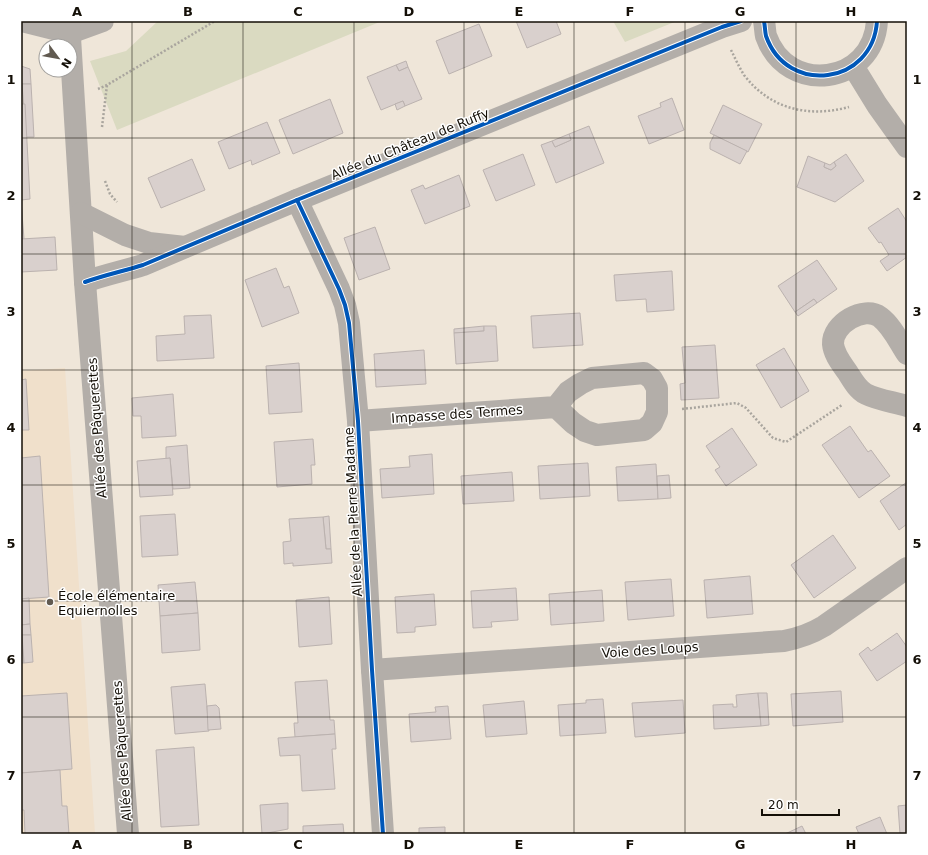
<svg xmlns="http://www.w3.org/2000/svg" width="928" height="855" viewBox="0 0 928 855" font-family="'DejaVu Sans',sans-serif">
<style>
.built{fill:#f0e0cb}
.green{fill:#dadac1}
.building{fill:#d9d0cd;stroke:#bbb2af}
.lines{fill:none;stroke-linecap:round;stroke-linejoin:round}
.path{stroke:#a9a59e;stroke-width:2.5;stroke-dasharray:2 2;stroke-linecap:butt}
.minor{stroke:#b3aea9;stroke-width:22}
.cycleway-casing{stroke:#fff;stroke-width:6}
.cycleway{stroke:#0057b8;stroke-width:4}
.grid{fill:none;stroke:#140f07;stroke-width:1;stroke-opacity:0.55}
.poi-dot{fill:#615a50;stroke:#fff;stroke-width:1.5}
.labels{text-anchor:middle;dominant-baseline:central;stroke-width:3;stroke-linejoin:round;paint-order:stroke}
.street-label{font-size:13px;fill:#140f07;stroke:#fff}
.poi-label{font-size:13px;fill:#140f07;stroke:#fff;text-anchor:start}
.neatline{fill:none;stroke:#140f07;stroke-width:1.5}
.grid-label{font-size:13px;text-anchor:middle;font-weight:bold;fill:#140f07}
</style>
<rect width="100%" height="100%" fill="#efe6d9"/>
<path class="built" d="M65,368L95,834H21V371Z"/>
<g class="green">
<path d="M158,21H382L117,130L90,61L126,51Z"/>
<path d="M613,21H677L625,42Z"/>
</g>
<g class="building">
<path d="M516,21H556L561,34L527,48Z"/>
<path d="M479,24L492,56L449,74L436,41Z"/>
<path d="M406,61L408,67L399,71L396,65Z"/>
<path d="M396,65L399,71L408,67L422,99L405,106L403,101L381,110L367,77Z"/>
<path d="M21,66L30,69L31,84H21Z"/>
<path d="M22,84H31L34,137H26Z"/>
<path d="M672,98L684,130L649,144L638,116L661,107L660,103Z"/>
<path d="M330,99L343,133L293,154L279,120Z"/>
<path d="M403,101L405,106L397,110L395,104Z"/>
<path d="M21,104H25L30,199L21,200Z"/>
<path d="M723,105L762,124L748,152L710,133Z"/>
<path d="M267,122L280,153L252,165L251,160L229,169L218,142Z"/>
<path d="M589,126L604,163L556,183L541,145L552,141L555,147L571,140L569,134Z"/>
<path d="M569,134L571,140L555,147L552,141Z"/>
<path d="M714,135L747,151L740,164L710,149V143Z"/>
<path d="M523,154L535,185L496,201L483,170Z"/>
<path d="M846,154L864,181L835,202L797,187L808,156L825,163L824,167L831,170L836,166L834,162Z"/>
<path d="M192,159L205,190L161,208L148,178Z"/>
<path d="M834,162L836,166L831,170L824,167L825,163L830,165Z"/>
<path d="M459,175L470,206L425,224L411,190L423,185L425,189Z"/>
<path d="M21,200L24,239H21Z"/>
<path d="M898,208L907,222V257L887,271L880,261L889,255L881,242L879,243L868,228Z"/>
<path d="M375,227L390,269L359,280L344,238Z"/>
<path d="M55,237L57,270L21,272V239Z"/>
<path d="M817,260L837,289L817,303L814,299L795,312L778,286Z"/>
<path d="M276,268L284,288L289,286L299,313L262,327L245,280Z"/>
<path d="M672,271L674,310L647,312L646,299L616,301L614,275Z"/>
<path d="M814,299L817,303L798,316L795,312Z"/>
<path d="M580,313L583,345L533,348L531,316Z"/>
<path d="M211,315L214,358L157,361L156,336L185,334L184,316Z"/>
<path d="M484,326V331L454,333V329Z"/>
<path d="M484,326H496L498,361L456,364L454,333L484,331Z"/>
<path d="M715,345L719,398L681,400L680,384L685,383L682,347Z"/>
<path d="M784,348L809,391L781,408L756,365Z"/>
<path d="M424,350L426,384L376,387L374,354Z"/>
<path d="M299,363L302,412L269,414L266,366Z"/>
<path d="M26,379L29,430H21V380Z"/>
<path d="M173,394L176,436L142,438L141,416H133L132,398Z"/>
<path d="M850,426L868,452L871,450L890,476L859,498L822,445Z"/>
<path d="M732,428L757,465L726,486L715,470L720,467L706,446Z"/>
<path d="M313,439L315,465H311L312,484L277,487L274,442Z"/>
<path d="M187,445L190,488L173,489L170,458L166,459V447Z"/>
<path d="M432,454L434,494L382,498L380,469L410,467L409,456Z"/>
<path d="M40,456L49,597L21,599V458Z"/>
<path d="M170,458L173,495L140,497L137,461Z"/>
<path d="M588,463L590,496L540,499L538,466Z"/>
<path d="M656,464L658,499L618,501L616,467Z"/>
<path d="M512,472L514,501L463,504L461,476Z"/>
<path d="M669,475L671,498L658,499L657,476Z"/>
<path d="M907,482V524L899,530L880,501Z"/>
<path d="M175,514L178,555L142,557L140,516Z"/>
<path d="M329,516L331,549H326L323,517Z"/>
<path d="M323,517L326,549H331L332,563L293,566V563L284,564L283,542L291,541L289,519Z"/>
<path d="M833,535L856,568L814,598L791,565Z"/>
<path d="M750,576L753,614L707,618L704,580Z"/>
<path d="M671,579L674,616L628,620L625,582Z"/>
<path d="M195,582L198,613L160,616L158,585Z"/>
<path d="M516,588L518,620L491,622L492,627L473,628L471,591Z"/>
<path d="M602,590L604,621L551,625L549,594Z"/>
<path d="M434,594L436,625L415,627V632L397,633L395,597Z"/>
<path d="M329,597L332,644L299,647L296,600Z"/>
<path d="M29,598L30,624L21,625V599Z"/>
<path d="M198,613L200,650L162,653L160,616Z"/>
<path d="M30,624L31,635H22L24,663H21V625Z"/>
<path d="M897,633L907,647V661L877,681L859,654L868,647L871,651Z"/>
<path d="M22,635H31L33,662L24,663Z"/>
<path d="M327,680L330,720H334L335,734L295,737L294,723H298L295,682Z"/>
<path d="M205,684L209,731L175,734L171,687Z"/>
<path d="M841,691L843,722L793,726L791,694Z"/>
<path d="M67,693L72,769L21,773V696Z"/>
<path d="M758,693L761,726L714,729L713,705L733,704V707H737L736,695Z"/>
<path d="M758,693H767L769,725L761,726Z"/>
<path d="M603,699L606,733L560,736L558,705L586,703V700Z"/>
<path d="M683,700L685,733L635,737L632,703Z"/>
<path d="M524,701L527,734L486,737L483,705Z"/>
<path d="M216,705L219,708L221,729L208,730L207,706Z"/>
<path d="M448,706L451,739L411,742L409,714L436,712L435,707Z"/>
<path d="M335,734L336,749H332L335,789L302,791L300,755L280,756L278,738Z"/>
<path d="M194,747L199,825L161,827L156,750Z"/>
<path d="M60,770L62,806H67L69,834H25L24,810H21V773Z"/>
<path d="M288,803V829L262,834L260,805Z"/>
<path d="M907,805V834H900L898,806Z"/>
<path d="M880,817L887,834H859L856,827Z"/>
<path d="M343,824L344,834H303V826Z"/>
<path d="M802,826L806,834H785Z"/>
<path d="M445,827V834H419V828Z"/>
</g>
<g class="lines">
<g class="path">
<path d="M731,50C735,58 739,67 744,75C770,109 808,118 849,107"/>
<path d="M98,89L107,85L215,21"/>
<path d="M102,127L107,85"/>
<path d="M105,181L110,194L117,202"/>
<path d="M682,409L737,403L746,408L773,438L786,442L842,405"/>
</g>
<g class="minor">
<path d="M22,21L70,33L103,21"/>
<path d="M69,21L85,282L128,834"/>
<path d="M764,21C765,26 765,32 766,36C787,96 873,85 877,21"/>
<path d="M853,66L877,105L907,147"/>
<path d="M297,200L339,289L345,305L349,323L358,421L372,670L383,834"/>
<path d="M81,213L125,235L149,243L185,247"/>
<path d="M85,282C104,275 124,271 143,265L297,200L722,27L741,21"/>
<path d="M907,354C899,342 892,326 880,317C864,305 832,324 833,344C834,355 842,364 848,373C853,381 858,390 866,394C878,400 894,402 907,406"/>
<path d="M358,421L556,407L573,423L585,431L597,435L644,430L652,423L657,412V388L652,379L644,373L592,378L580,384L568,392L556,407"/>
<path d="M372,670L784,641C799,638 811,634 824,626L907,568"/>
</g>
<defs>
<g id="cycleway">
<path d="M764,21C765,26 765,32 766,36C787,96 873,85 877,21"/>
<path d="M297,200L339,289L345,305L349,323L358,421L372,670L383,834"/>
<path d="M85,282C104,275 124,271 143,265L297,200L722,27L741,21"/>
</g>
</defs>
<use href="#cycleway" class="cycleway-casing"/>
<use href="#cycleway" class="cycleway"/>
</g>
<path class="grid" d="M132,21V834M243,21V834M354,21V834M464,21V834M574,21V834M685,21V834M796,21V834M21,138H907M21,254H907M21,370H907M21,485H907M21,601H907M21,717H907"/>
<circle class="poi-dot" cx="50" cy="602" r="4"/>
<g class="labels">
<g class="street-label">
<text transform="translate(410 144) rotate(-22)">Allée du Château de Ruffy</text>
<text transform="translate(457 414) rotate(-4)">Impasse des Termes</text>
<text transform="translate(97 428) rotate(-94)">Allée des Pâquerettes</text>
<text transform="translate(353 512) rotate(-93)">Allée de la Pierre Madame</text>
<text transform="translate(650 650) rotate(-4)">Voie des Loups</text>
<text transform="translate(122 751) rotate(-94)">Allée des Pâquerettes</text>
</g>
<g class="poi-label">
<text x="58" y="595">École élémentaire<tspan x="58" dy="15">Equiernolles</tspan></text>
</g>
</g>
<rect width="928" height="855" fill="none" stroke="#ffffff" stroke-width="44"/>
<g transform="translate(58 58) rotate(122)"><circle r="19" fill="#ffffff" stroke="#a19f9c"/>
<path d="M0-3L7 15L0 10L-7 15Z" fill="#615a50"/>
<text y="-6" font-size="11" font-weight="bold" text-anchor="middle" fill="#140f07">N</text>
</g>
<path d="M762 809v6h77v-6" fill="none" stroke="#140f07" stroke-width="2"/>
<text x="768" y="809" font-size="12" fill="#140f07" stroke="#ffffff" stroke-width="3" paint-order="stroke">20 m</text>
<rect x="22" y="22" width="884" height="811" class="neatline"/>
<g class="grid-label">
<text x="77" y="16">A</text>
<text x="188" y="16">B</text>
<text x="298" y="16">C</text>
<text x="409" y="16">D</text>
<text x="519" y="16">E</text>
<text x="630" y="16">F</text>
<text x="740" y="16">G</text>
<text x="851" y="16">H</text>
<text x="11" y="84">1</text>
<text x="917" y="84">1</text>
<text x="11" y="200">2</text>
<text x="917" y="200">2</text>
<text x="11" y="316">3</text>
<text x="917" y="316">3</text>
<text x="11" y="432">4</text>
<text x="917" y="432">4</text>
<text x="11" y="548">5</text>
<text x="917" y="548">5</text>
<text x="11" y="664">6</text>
<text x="917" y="664">6</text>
<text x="11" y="780">7</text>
<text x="917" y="780">7</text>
<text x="77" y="849">A</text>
<text x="188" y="849">B</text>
<text x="298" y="849">C</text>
<text x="409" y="849">D</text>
<text x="519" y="849">E</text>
<text x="630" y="849">F</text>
<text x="740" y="849">G</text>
<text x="851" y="849">H</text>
</g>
</svg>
